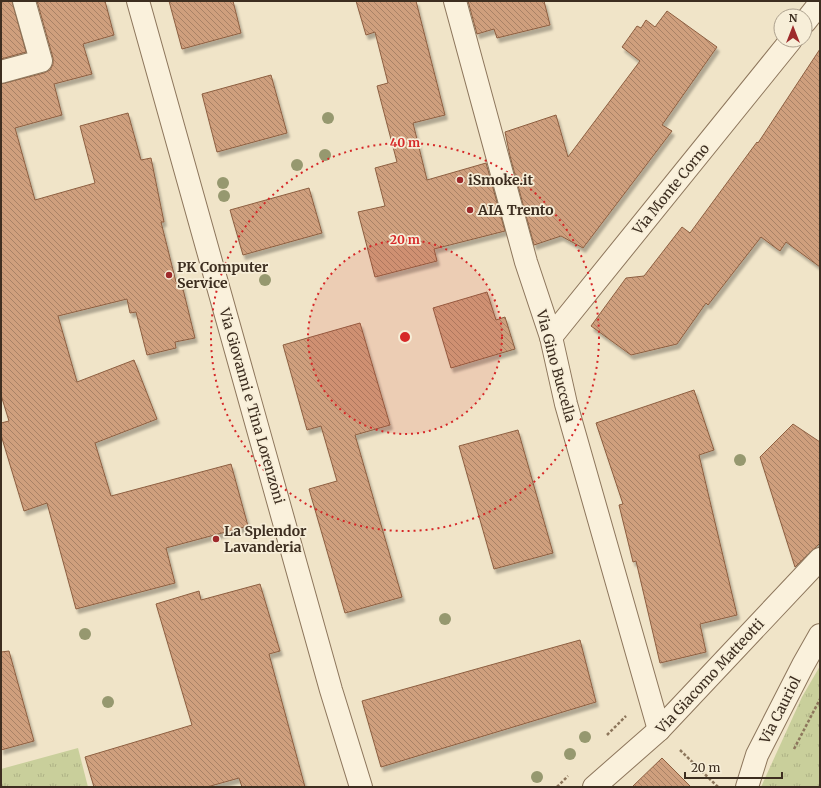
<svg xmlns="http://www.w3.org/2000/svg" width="821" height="788" viewBox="0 0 821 788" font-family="Merriweather,serif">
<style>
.park{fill:url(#park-tufts)}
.building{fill:url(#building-back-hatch);stroke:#8d5f41;filter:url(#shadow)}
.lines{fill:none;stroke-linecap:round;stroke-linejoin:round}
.minor-casing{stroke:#8d765c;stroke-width:24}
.path{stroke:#8d765c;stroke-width:2.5;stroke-dasharray:3 2;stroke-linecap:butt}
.minor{stroke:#faf1dc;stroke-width:22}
.tree{fill:#96986f}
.ring{fill:none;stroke:#d62828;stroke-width:2;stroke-dasharray:2 4}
.poi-dot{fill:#9e2a2b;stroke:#f7eed8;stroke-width:1.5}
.labels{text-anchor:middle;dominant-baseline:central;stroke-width:3.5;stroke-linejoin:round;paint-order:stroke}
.poi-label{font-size:14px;font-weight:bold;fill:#3d2e20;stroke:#f7eed8;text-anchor:start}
.street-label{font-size:14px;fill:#3d2e20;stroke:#f7eed8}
.centre{fill:#d62828;stroke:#f7eed8;stroke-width:2}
.ring-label{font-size:12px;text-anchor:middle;font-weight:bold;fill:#d62828;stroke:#f7eed8;stroke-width:3.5;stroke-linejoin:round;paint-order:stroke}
</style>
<defs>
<pattern id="park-tufts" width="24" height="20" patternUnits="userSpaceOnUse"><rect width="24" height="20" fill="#c9cf9b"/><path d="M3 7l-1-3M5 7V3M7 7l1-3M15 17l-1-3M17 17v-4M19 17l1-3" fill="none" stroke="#aeb285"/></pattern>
<pattern id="building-back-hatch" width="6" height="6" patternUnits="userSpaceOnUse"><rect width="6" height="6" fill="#cf9f7d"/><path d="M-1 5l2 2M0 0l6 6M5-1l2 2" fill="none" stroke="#a98266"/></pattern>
<filter id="shadow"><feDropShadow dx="2.5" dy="4.5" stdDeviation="1" flood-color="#0004"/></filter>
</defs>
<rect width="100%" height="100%" fill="#f0e4c8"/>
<g class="park">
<path d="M820,666V787H761L802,697Z"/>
<path d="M78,748L88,787H1V769Z"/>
</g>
<g class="building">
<path d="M1,1H12L26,52L1,59Z"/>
<path d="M37,1H105L114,35L83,44L92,74L54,84L62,115L15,128L35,200L95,183L80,126L128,113L141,160L151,158L164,222H161L176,282L181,281L195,338L175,342L176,348L147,355L136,312L130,313L127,299L58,316L77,382L134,360L157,419L95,443L111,496L231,464L248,526L166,548L175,583L76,609L47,503L24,511L1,435V423L9,421L1,395V84L44,73L50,70L53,64V58Z"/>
<path d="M169,1H233L241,33L182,49Z"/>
<path d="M356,1H416L445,115L413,123L427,180L486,163L505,231L434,249L437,261L375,277L358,212L385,206L375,168L397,162L377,86L388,83L375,32L366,35Z"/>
<path d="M468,1H544L550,25L497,38L494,29L477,34Z"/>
<path d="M667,11L717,47L662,125L672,131L583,248L561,236L534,245L510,156L505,132L556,115L568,157L640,61L622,47L637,26L641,28L646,20L655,27Z"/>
<path d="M820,49V267L786,242L780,251L761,237L708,305L706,303L677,344L631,355L591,326L626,278L644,276L682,227L690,233L757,142L758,143Z"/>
<path d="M271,75L287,133L217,152L202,94Z"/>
<path d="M309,188L322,233L243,255L230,210Z"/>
<path d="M487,292L496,320L505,317L515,349L451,368L433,308Z"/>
<path d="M360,323L390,425L355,435L402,597L345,613L309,489L337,481L321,426L307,430L283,345Z"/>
<path d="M694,390L714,450L699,455L737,615L700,624L706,652L660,663L636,561L633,562L619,505L623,504L596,423Z"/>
<path d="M793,424L820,442V543L795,567L760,457Z"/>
<path d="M518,430L553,553L494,569L459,446Z"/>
<path d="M260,584L280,651L269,654L305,787H242L239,778L207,787H94L85,757L192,725L156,604L199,591L201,600Z"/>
<path d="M580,640L596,702L381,767L362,701Z"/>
<path d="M9,651L34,741L1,750V652Z"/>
<path d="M662,758L691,787H632Z"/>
</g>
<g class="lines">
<defs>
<g id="minor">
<path d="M138,1L331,690L361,787"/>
<path d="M455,1L526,262L551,337L566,404L659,730"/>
<path d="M805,22L820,3"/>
<path d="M1,72L41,61L24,1"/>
<path d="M551,337L791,40"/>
<path d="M594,787L659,730L820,559"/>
<path d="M747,787L757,755L803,665L820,635"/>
</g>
</defs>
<use href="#minor" class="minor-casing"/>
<g class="path">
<path d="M607,735L626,716"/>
<path d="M794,749L820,699"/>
<path d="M680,750L718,787"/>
<path d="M557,787L568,776"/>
</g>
<use href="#minor" class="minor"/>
</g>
<g class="tree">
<circle cx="328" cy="118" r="6"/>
<circle cx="325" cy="155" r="6"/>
<circle cx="297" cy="165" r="6"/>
<circle cx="223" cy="183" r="6"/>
<circle cx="224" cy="196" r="6"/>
<circle cx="265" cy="280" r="6"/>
<circle cx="740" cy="460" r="6"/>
<circle cx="445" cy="619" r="6"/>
<circle cx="85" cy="634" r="6"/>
<circle cx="108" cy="702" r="6"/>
<circle cx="585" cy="737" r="6"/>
<circle cx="570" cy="754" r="6"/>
<circle cx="537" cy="777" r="6"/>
</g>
<circle cx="405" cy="337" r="97" fill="#d62828" fill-opacity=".12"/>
<g class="ring">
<circle cx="405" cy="337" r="97"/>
<circle cx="405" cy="337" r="194"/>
</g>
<g class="poi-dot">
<circle cx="460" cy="180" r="4"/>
<circle cx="470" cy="210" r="4"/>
<circle cx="169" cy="275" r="4"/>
<circle cx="216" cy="539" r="4"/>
</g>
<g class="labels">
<g class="poi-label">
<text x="468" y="180">iSmoke.it</text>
<text x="478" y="210">AIA Trento</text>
<text x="177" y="267">PK Computer<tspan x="177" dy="16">Service</tspan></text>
<text x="224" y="531">La Splendor<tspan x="224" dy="16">Lavanderia</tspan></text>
</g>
<g class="street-label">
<text transform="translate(671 189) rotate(-51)">Via Monte Corno</text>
<text transform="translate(556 366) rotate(75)">Via Gino Buccella</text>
<text transform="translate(252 406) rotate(74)">Via Giovanni e Tina Lorenzoni</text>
<text transform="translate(710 676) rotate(-47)">Via Giacomo Matteotti</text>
<text transform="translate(780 710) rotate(-63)">Via Cauriol</text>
</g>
</g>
<circle cx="405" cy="337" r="6" class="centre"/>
<g class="ring-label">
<text x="405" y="147">40 m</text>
<text x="405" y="244">20 m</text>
</g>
<rect width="821" height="788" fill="none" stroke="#3d2e20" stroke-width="4"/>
<g transform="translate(793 28)"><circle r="19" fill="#f7eed8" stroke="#ada18e"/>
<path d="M0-3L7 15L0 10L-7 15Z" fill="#9e2a2b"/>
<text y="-6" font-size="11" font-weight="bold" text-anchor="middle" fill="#3d2e20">N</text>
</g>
<path d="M685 772v6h97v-6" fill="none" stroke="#3d2e20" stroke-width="2"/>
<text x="691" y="772" font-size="12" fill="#3d2e20" stroke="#f7eed8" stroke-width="3" paint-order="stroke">20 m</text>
</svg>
